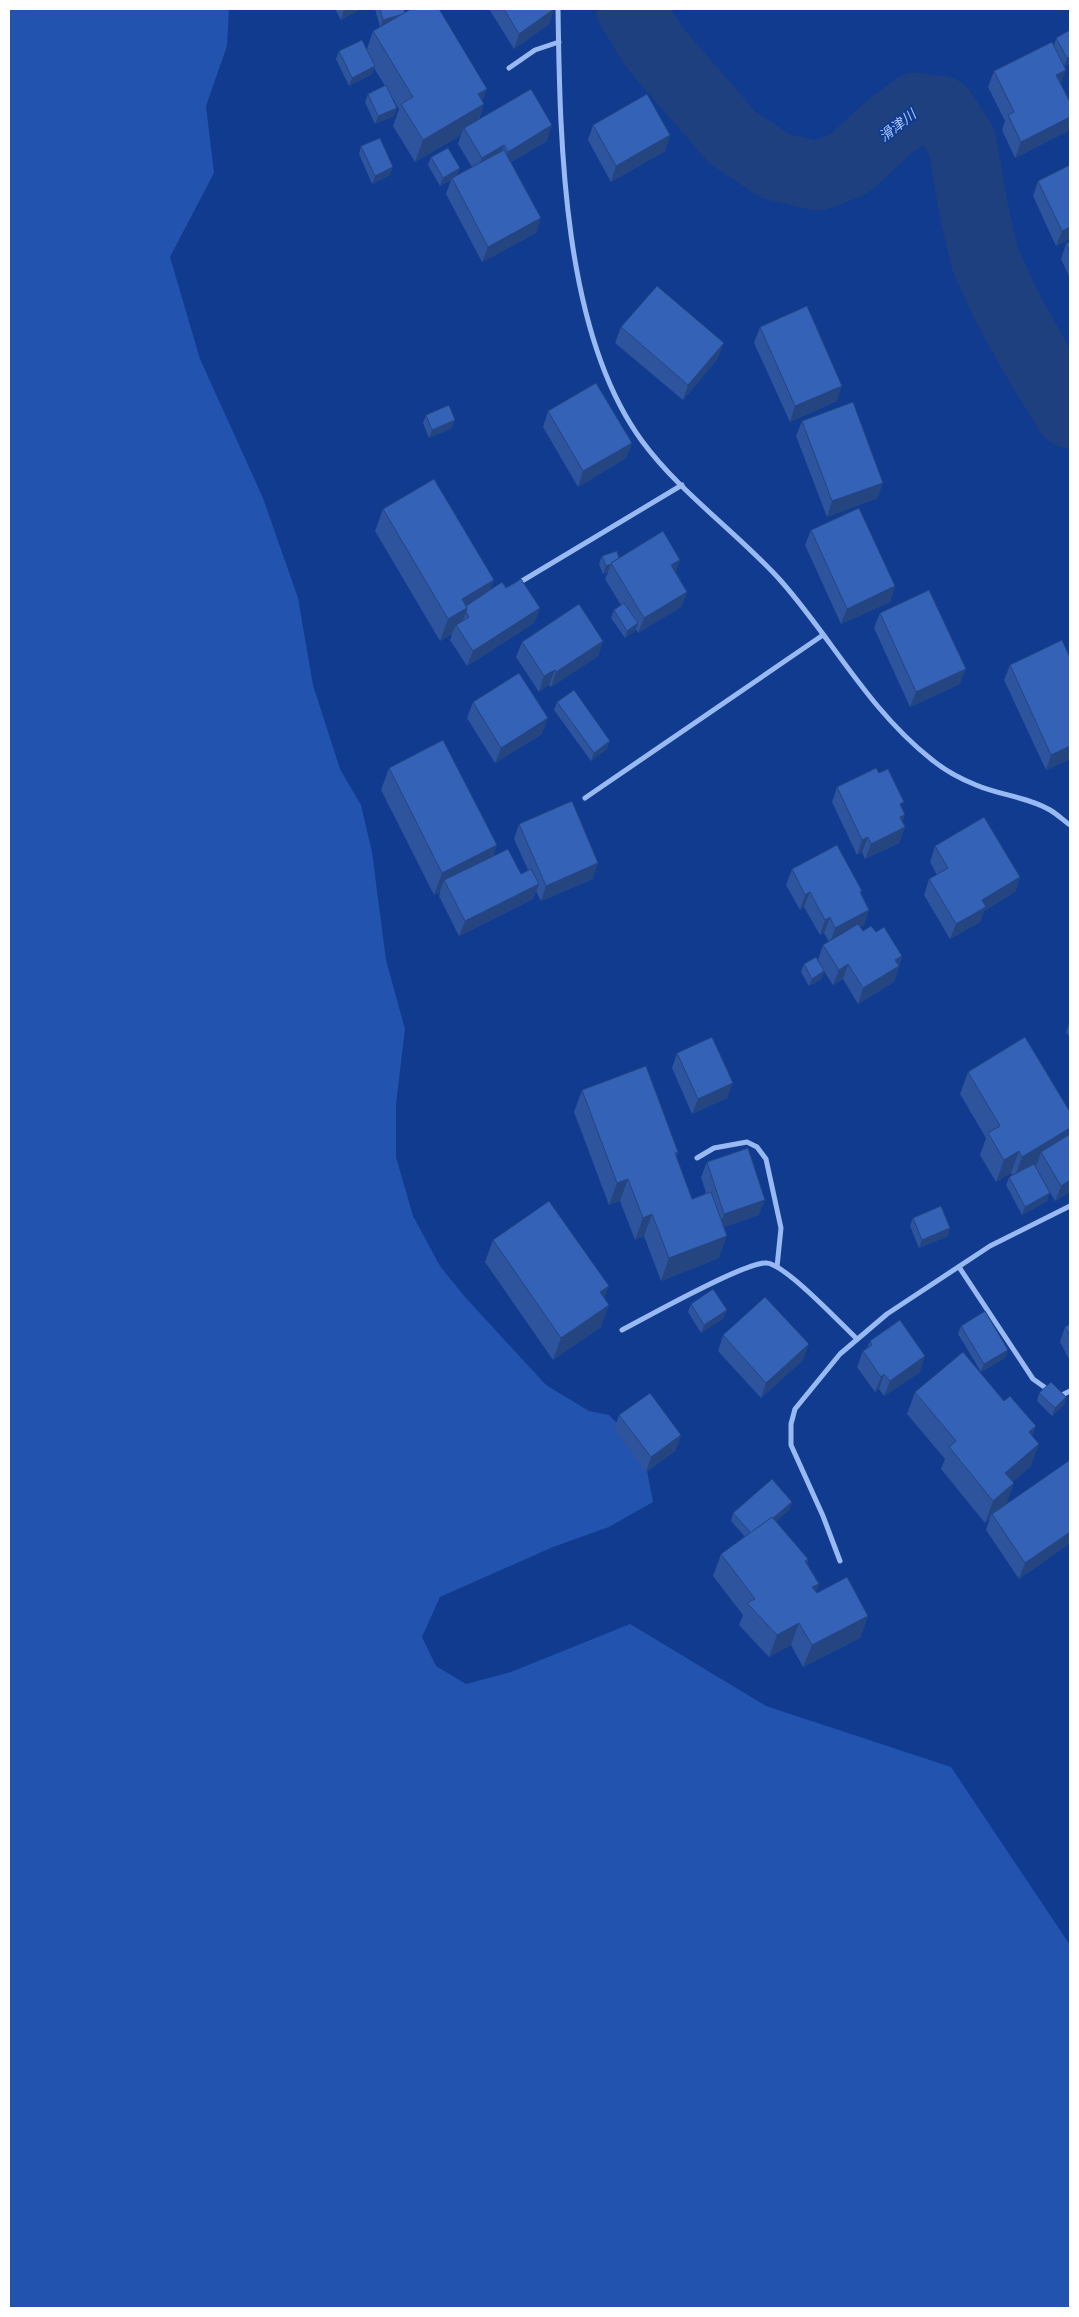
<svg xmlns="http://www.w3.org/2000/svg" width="1079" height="2317" viewBox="0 0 1079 2317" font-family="'Golos Text','Noto Sans JP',sans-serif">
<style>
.green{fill:#2153af}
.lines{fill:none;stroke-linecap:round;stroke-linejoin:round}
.river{stroke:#1f407f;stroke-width:69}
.minor{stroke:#99b9f3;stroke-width:5}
.wall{fill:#2d549d}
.shaded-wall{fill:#244580}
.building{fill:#3462b7;stroke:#244580}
.labels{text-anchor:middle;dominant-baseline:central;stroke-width:4;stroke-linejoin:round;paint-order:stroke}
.water-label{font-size:14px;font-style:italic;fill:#a4c4fa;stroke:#103b8f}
</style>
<rect width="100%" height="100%" fill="#103b8f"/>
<path class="green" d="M9,9H229L227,46L206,106L214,173L170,257L200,359L263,498L298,598L313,685L340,769L361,805L372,852L386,960L405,1029L396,1104V1157L413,1216L440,1266L465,1297L546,1385L589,1411L609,1415L643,1449L653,1502L609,1527L553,1547L440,1597L422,1637L436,1666L466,1684L511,1672L630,1624L766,1706L951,1767L1070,1945V2308H9Z"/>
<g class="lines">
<path class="river" d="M631,9L654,47L732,137L775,166L818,176L849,164L887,129L916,107L942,111L962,142L973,206L985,259L1007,307L1040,366L1070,414"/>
<g class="minor">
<path d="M558,9C560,139 562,332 642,441C681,494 737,532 781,581C833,640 868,709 931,759C943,769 961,779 976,785C999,795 1028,797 1050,810C1057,814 1063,820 1070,825"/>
<path d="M509,68L535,50L559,42"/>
<path d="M522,581L682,485"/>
<path d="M585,798L823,635"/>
<path d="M697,1158L714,1148L747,1142L757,1147L766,1159L781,1228L777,1267"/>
<path d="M959,1267L1033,1379L1050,1391"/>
<path d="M622,1330C645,1318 748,1260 767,1263C786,1265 841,1324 857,1339"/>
<path d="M1060,1396L1070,1391"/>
<path d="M840,1561L823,1516L791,1445V1424L795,1409L840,1354L887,1314L990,1246L1070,1206"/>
</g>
</g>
<g class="wall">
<path d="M335,9H360L341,20Z"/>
<path d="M375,9H404L405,13L408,10V9H439L487,89L482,101L484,104L479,119L547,141L511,162L536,233L482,262L446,194L451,180L440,186L428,165L431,157L460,168L457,175L472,167L458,144L461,135L415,162L393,126L399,109L392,97L397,108L394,116L375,124L365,102L368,94L385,86L374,68L372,74L349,86L336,59L339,51L367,49L373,31L380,27Z"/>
<path d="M489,9H554L549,24L514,49Z"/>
<path d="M1070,30V63L1064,66L1055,50L1061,84L1070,102V130L1015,158L1002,130L1005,121L988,87L994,71L1054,46L1056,38Z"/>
<path d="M593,125L670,135L665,151L611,182L588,140Z"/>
<path d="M361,146L390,175L372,184L359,154Z"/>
<path d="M1038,181L1070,239L1056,246L1033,196Z"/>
<path d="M1070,242V278L1061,259L1066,244Z"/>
<path d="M621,327L718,358L683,400L615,343Z"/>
<path d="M760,327L837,401L790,422L754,343Z"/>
<path d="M548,411L632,443L626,458L578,487L543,427Z"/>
<path d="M426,415L452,428L429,438L423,423Z"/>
<path d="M802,421L878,498L827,517L796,436Z"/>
<path d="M383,509L494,580L490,590L506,588L540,608L534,623L467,666L450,640L452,634L440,641L375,531Z"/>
<path d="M811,530L895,586L890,602L841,624L805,545Z"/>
<path d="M602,556L619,558L676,573L687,592L681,607L638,633L636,629L635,631L625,638L611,618L614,610L621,605L605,579L608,572L603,574L599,564Z"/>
<path d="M880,613L960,684L910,707L874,628Z"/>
<path d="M603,641L598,656L551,687L549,685L539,692L516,657L522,642Z"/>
<path d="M1070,658V759L1046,770L1004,680L1010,665Z"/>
<path d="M473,702L542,734L495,763L467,718Z"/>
<path d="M557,702L607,749L591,761L554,710Z"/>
<path d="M389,768L497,845L493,856L521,874L528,870L514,839L519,824L593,879L541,901L536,891L533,899L459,936L439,896L440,892L434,895L381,790Z"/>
<path d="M879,773L902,808L905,815L902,822L905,827L899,843L865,859L862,852L857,855L832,802L837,787Z"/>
<path d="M935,846L1020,877L1015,892L984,911L980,922L950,939L924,895L929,879L937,875L930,862Z"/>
<path d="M792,869L861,894L869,910L864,925L860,927L863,931L876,932L902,956L894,982L858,1004L843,979L833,985L824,971L822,979L809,986L801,972L804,964L818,960L823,945L829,942L824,933L820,935L804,907L800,910L786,885Z"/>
<path d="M1070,1021V1038L1066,1032Z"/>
<path d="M1025,1037L1070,1192L1055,1201L1041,1177L1047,1201L1022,1215L1006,1185L1009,1177L1012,1175L1011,1173L996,1182L980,1155L986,1138L960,1094L968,1072Z"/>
<path d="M677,1053L727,1098L692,1114L672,1068Z"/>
<path d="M582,1090L678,1152L676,1157L692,1199L706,1193L701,1177L707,1162L759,1215L724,1227L719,1258L661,1281L644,1236L635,1240L620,1201L609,1205L574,1112Z"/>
<path d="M913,1218L948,1236L919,1248L910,1226Z"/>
<path d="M493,1240L604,1298L601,1327L553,1360L485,1262Z"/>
<path d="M691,1304L724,1318L701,1333L688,1312Z"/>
<path d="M1070,1324V1361L1060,1342L1065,1327Z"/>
<path d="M961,1326L1005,1358L981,1372L958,1334Z"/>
<path d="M723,1335L803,1360L761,1398L718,1351Z"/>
<path d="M870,1341L920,1372L884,1396L879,1389L875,1392L857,1367L863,1351L867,1348Z"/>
<path d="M915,1392L1032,1435L1031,1466L1012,1482L1006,1505L1070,1460V1543L1019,1579L986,1530L990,1518L985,1523L941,1469L945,1459L907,1414Z"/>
<path d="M1039,1393L1066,1397L1064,1405L1052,1416L1037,1401Z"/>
<path d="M619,1415L681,1435L675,1451L646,1472L614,1430Z"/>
<path d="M792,1502L789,1510L776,1521L808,1559L807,1563L819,1584L816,1592L817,1593L868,1616L860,1638L803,1667L791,1645L769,1657L739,1625L743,1615L713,1576L721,1554L745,1537L731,1521L733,1513Z"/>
</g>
<g class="shaded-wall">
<path d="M344,9H360L341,20Z"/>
<path d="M554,9L549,24L514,49L519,34Z"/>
<path d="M405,14L380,28L383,20Z"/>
<path d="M1070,57V63L1064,66L1067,58Z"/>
<path d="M375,66L372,74L349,86L352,78Z"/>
<path d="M1066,70L1060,86L1056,75Z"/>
<path d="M487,89L480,106L484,104L476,126L464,128L461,135L415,162L423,140L478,94Z"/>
<path d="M397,108L394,116L375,124L378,116Z"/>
<path d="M1070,117V130L1015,158L1021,142Z"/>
<path d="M552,125L547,141L502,167L508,152Z"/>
<path d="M670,135L665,151L611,182L616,166Z"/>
<path d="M504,145L498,161L476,174L482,158Z"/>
<path d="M393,167L390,175L372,184L375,176Z"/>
<path d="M460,168L457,176L440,186L443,178Z"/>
<path d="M541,218L536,233L482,262L488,247Z"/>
<path d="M1070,227V239L1056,246L1062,231Z"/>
<path d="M724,343L718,358L683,400L688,385Z"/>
<path d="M842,386L837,401L790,422L795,406Z"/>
<path d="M455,420L452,428L429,438L432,430Z"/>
<path d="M632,443L626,458L578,487L583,471Z"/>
<path d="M883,483L878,498L827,517L832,501Z"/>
<path d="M680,560L675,575L671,565Z"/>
<path d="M611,564L608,572L603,574L606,566Z"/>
<path d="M494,580L486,602L466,612L459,630L456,625L452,634L440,641L448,619L462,599Z"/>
<path d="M895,586L890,602L841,624L847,609Z"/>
<path d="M687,592L681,607L638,633L644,618Z"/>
<path d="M540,608L534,623L467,666L473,651Z"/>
<path d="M638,623L635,631L625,638L627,631Z"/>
<path d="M603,641L598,656L551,687L556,672Z"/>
<path d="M966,669L960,684L910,707L916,692Z"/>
<path d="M555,670L549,685L539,692L544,676Z"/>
<path d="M548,718L542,734L495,763L501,748Z"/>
<path d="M610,741L607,749L591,761L594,753Z"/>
<path d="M1070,746V759L1046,770L1051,755Z"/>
<path d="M905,815L899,830L900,817Z"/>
<path d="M905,827L899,843L865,859L871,844Z"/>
<path d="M868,837L862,852L857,855L862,840Z"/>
<path d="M497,845L489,867L444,880L440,892L434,895L442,873Z"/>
<path d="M598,863L593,879L541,901L546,886Z"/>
<path d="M1020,877L1015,892L984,911L980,922L950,939L956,924L982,900Z"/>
<path d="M539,884L533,899L459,936L465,921Z"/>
<path d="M810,892L804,907L800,910L805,895Z"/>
<path d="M869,910L864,925L830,943L835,928Z"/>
<path d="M830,917L824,933L820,935L825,920Z"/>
<path d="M902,956L897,968L899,966L894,982L858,1004L863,988L895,960Z"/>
<path d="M848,964L843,979L833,985L839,970Z"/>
<path d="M824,971L822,979L809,986L812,979Z"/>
<path d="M733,1083L727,1098L692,1114L698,1099Z"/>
<path d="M1070,1128V1143L1041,1152L1036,1166L1014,1179L1022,1157Z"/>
<path d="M1019,1151L1011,1173L996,1182L1004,1160Z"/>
<path d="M628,1179L620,1201L609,1205L617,1183Z"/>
<path d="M1070,1180V1192L1055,1201L1061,1186Z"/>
<path d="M1050,1193L1047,1201L1022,1215L1025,1207Z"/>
<path d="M765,1200L759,1215L718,1229L724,1214Z"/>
<path d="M652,1214L644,1236L635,1240L643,1218Z"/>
<path d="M950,1228L948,1236L919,1248L922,1240Z"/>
<path d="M727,1236L719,1258L661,1281L669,1258Z"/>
<path d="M609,1286L601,1308L600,1292Z"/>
<path d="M609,1305L601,1327L553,1360L561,1338Z"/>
<path d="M727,1310L724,1318L701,1333L704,1325Z"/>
<path d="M809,1344L803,1360L761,1398L766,1383Z"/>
<path d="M1008,1350L1005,1358L981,1372L984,1364Z"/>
<path d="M925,1356L920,1372L884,1396L890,1381Z"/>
<path d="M884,1374L879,1389L875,1392L881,1377Z"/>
<path d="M1066,1397L1064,1405L1052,1416L1055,1408Z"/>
<path d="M1036,1426L1028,1448L1029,1432Z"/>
<path d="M681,1435L675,1451L646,1472L651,1457Z"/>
<path d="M1039,1444L1031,1466L997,1495L1005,1473Z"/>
<path d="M1014,1483L1006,1505L992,1514L990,1518L985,1523L993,1501Z"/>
<path d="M792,1502L789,1510L750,1544L753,1536Z"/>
<path d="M1070,1532V1543L1019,1579L1025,1563Z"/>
<path d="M819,1584L811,1606L812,1587Z"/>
<path d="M868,1616L860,1638L803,1667L812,1645Z"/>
<path d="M799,1623L791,1645L769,1657L777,1635Z"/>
</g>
<g class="building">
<path d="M380,9H404L405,13L400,15L383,20Z"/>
<path d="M411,9H439L487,89L478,94L484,104L423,140L401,104L413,97L373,31Z"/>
<path d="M504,9H554L519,34Z"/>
<path d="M1070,30V57L1067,58L1056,38Z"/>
<path d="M362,40L375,66L352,78L339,51Z"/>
<path d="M1052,42L1066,70L1056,75L1070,102V117L1021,142L1008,115L1014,112L994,71Z"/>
<path d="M386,85L397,108L378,116L368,94Z"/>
<path d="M531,89L552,125L508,152L504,145L482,158L464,128Z"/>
<path d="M647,94L670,135L616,166L593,125Z"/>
<path d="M380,138L393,167L375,176L361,146Z"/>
<path d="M448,148L460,168L443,178L431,157Z"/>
<path d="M504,150L541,218L488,247L452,178Z"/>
<path d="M1070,165V227L1062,231L1038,181Z"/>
<path d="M1070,242V251L1066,244Z"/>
<path d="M657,286L724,343L688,385L621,327Z"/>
<path d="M807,306L842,386L795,406L760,327Z"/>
<path d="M596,383L632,443L583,471L548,411Z"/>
<path d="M853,402L883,483L832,501L802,421Z"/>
<path d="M449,405L455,420L432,430L426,415Z"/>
<path d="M434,479L494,580L462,599L467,608L448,619L383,509Z"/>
<path d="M859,508L895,586L847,609L811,530Z"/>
<path d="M663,531L680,560L671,565L687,592L644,618L611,563Z"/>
<path d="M617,551L619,558L611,563L612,564L606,566L602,556Z"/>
<path d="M521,579L540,608L473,651L456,625L469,617L466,612L467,608L466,606L502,582L506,588Z"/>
<path d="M929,590L966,669L916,692L880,613Z"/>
<path d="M624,603L638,623L627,631L614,610Z"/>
<path d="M579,604L603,641L556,672L555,670L544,676L522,642Z"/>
<path d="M1062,640L1070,658V746L1051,755L1010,665Z"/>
<path d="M519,673L548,718L501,748L473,702Z"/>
<path d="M574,690L610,741L594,753L557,702Z"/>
<path d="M443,740L497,845L442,873L389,768Z"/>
<path d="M876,768L879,773L888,769L904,802L900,804L905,815L900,817L905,827L871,844L868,837L862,840L837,787Z"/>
<path d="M572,801L598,863L546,886L519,824Z"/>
<path d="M984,817L1020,877L982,900L986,907L956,924L929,879L948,868L935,846Z"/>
<path d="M837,845L862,891L860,892L869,910L835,928L830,917L825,920L810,892L805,895L792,869Z"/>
<path d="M508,849L521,874L531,869L539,884L465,921L444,880Z"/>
<path d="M858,924L863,931L871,926L876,932L884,927L902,956L895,960L899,966L863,988L848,964L839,970L823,945Z"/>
<path d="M816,957L824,971L812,979L804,964Z"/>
<path d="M712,1037L733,1083L698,1099L677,1053Z"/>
<path d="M1025,1037L1070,1112V1128L1022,1157L1019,1151L1004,1160L988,1133L1000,1126L968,1072Z"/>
<path d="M646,1066L678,1152L675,1153L692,1199L711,1192L727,1236L669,1258L652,1214L643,1218L628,1179L617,1183L582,1090Z"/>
<path d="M1070,1134V1180L1061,1186L1041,1152Z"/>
<path d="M748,1148L765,1200L724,1214L707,1162Z"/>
<path d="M1034,1164L1050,1193L1025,1207L1009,1177Z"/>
<path d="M549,1201L609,1286L600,1292L609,1305L561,1338L493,1240Z"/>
<path d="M941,1206L950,1228L922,1240L913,1218Z"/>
<path d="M713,1289L727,1310L704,1325L691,1304Z"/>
<path d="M765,1297L809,1344L766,1383L723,1335Z"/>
<path d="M985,1311L1008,1350L984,1364L961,1326Z"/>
<path d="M900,1320L925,1356L890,1381L884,1374L881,1377L863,1351L872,1345L870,1341Z"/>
<path d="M1070,1324V1336L1065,1327Z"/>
<path d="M963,1352L1004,1401L1010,1396L1036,1426L1029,1432L1039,1444L1005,1473L1014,1483L993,1501L949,1447L956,1441L915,1392Z"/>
<path d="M1051,1382L1066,1397L1055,1408L1039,1393Z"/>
<path d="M650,1393L681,1435L651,1457L619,1415Z"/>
<path d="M1070,1460V1532L1025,1563L992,1514Z"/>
<path d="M772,1479L792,1502L773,1518L772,1517L751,1533L733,1513Z"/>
<path d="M772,1517L808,1559L805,1561L819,1584L812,1587L817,1593L847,1577L868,1616L812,1645L799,1623L777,1635L747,1603L755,1599L721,1554Z"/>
</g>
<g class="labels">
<g class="water-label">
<text transform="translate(897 125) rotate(-38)">滑津川</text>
</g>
</g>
<rect width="1079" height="2317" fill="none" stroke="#ffffff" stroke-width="20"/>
</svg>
